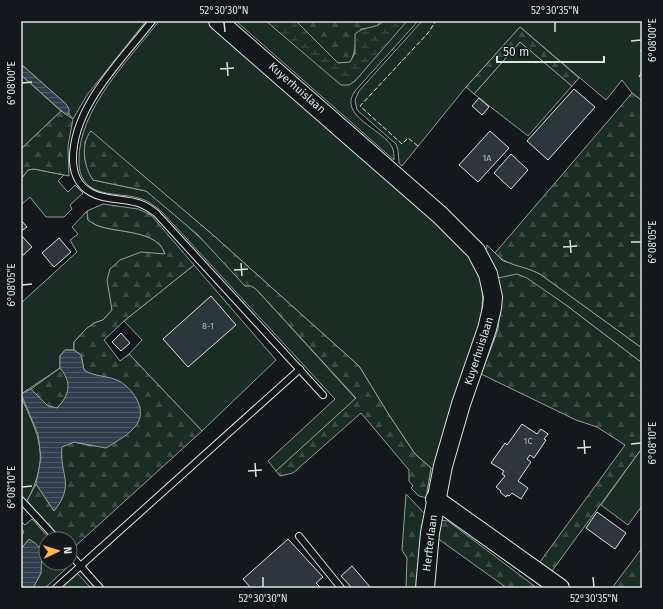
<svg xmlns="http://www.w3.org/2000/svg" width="663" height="609" viewBox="0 0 663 609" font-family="'Fira Sans',sans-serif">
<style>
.green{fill:#1a2d24;stroke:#939e99}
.forest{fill:url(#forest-firs);stroke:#939e99}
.wetland{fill:url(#wetland-marsh);stroke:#939e99}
.water{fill:url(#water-rules);stroke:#939e99}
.building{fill:#2c363c;stroke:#d8e6dc}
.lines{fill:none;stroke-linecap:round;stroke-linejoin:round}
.lane-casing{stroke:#d8e6dc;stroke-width:8}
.secondary-casing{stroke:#d8e6dc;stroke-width:20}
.lane{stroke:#14181c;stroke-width:6}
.secondary{stroke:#14181c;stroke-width:18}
.hedge{stroke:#8ac095;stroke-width:3;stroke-dasharray:2 3;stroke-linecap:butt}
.fence{stroke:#d8e6dc;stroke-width:1;stroke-dasharray:5 2;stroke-linecap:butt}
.ticks{fill:none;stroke:#d8e6dc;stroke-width:1.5}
.labels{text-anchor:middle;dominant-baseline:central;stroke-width:3;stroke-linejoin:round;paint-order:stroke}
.number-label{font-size:9px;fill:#adbab4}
.street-label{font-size:11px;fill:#d8e6dc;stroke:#14181c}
.neatline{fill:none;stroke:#d8e6dc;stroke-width:1.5}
.ticks-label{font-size:10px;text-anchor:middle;fill:#d8e6dc}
</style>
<defs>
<pattern id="forest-firs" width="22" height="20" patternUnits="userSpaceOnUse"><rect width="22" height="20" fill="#1a2d24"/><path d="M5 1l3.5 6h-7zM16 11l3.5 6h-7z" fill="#3b4b43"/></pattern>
<pattern id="wetland-marsh" width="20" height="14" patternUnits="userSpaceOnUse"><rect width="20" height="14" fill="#1a2d24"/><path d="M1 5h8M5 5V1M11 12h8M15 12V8" fill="none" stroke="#3b4b43"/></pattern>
<pattern id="water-rules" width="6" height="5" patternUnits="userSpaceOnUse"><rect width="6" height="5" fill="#2f3f4d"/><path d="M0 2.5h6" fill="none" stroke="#4c5b66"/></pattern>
</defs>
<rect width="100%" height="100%" fill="#14181c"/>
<g class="green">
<path d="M21,21H146L87,95L73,119L69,114L66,104L21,64Z"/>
<path d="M159,21H207L441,226C457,243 476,259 481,283C490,324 456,395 443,435C436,455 432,477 427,498V491L431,468L415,454L389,415L359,366L213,235L123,159L85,141V160L93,180L146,191L160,201L256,289L356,399L276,471L268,461L335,399L162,212C156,207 150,202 142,199C125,193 104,197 89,186C81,179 79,171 79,161C78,109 129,60 159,21Z"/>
<path d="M236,21H296L338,63L384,21H418L355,91C337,116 383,129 392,147C394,151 394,155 394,160Z"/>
<path d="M422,21H642V101L632,93L622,80L606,100L520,27L466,87L402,166L399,163L398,150L396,144L357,110L355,100L359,91Z"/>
<path d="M520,42L572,86L528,136L474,94Z"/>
<path d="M21,75L61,111L21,149Z"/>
<path d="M34,169L64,175L58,181L68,192L75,185L83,193L70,205L72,209L64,217H46L30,197L21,205V179L28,170Z"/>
<path d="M87,211L88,220C91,222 95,225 99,226C118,233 158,230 165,254L111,298L112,310L103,320L94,323L86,329L74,342V350H65L60,356V368L21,394V303L77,252L70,240L78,234L72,227Z"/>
<path d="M487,245L503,261L525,267L540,274L642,348V363L566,305L498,278L485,254Z"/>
<path d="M194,265L276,360L202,431L129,354L142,340L124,321Z"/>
<path d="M21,397C40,438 50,457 27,501L21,495Z"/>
<path d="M642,448V506L628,525L601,505Z"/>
<path d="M32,519L50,539H46V563H70V561L72,563L45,588H33L41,573L29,539L21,549V536L24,532L21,528V521L25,525Z"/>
<path d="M77,573L91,588H60Z"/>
</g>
<g class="forest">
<path d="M296,21H384L378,27L361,29C355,40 356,51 350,63H338Z"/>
<path d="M520,27L579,78L572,86L520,42L474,94L466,87Z"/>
<path d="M632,93L642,101V348L540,274C523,265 508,267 495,253Z"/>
<path d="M61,111L73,119L68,146L69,176L34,169L28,170L21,179V149Z"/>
<path d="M91,131L213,235L359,366L389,415L415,454L431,468L427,491V498L419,496L411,488L413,486L409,481V470L361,413L293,473L280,476L276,471L356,398L256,289L251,286H245L198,235L146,191L93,180C84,167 80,144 91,131Z"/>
<path d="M103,204L138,209L151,215L194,265L124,321L104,340L120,361L129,354L202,431L71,550L70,539H61L27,501L36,484L54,511C75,484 59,474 61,447L74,442L91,446L134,395L119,381L91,374L84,370L81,355L74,350V342L86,329L94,323L103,320L112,310L107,280L110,269L120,260L141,252L165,254C158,230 118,233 99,226C95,225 91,222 88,220L87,211Z"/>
<path d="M517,274L527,278L566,305L642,363V448L549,575L537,566L625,445L597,427L576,420L481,374L498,330L500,311L498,278Z"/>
<path d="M60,368C73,383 70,394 57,408L48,406L31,389Z"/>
<path d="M406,494L425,514L418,588H406L407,558L402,550Z"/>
<path d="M440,520L448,521L537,588H507L437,538Z"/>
<path d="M642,548V588H612Z"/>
</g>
<path class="wetland" d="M266,21H296L338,63L350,62L355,53V34C365,25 374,30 384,21H407L355,81L349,85H341Z"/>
<g class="water">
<path d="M21,64L66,104L69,109V114H65L21,75Z"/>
<path d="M65,350H74L81,355L84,370C94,377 107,375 119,381C125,384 133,392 136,398C151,424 125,436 106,448L74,442L62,447C59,475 76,484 54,511L36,484L41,458L38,434L21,394L31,389L48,406L57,408C70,395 72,382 60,368V356Z"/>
<path d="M29,539L35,543L42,550L41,573L33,588H21V549Z"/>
</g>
<g class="building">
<path d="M574,89L595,107L548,160L527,141Z"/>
<path d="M479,98L489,107L482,115L472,106Z"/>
<path d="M490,131L509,148L478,182L459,165Z"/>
<path d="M511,154L528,170L511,189L494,173Z"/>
<path d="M21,220L27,227L21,231Z"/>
<path d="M21,235L32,247L21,257Z"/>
<path d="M59,238L71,252L54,267L42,253Z"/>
<path d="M211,296L236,325L188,367L163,339Z"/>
<path d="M121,333L130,343L121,351L112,342Z"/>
<path d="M522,424L537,434L541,429L548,434L544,439L546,440L534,458L530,455L527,459L531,462L518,481L528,488L521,499L512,493L509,496L507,495L506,497L500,492L501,491L496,487L505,476L502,474L504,471L491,463L505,443L507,445Z"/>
<path d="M597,512L626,533L615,549L586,528Z"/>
<path d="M288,539L323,577L316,583L321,588H251L243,579Z"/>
<path d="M352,566L371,588H352L341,576Z"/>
</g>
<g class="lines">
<defs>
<g id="lane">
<path d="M152,21C121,61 71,108 73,162C74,175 78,185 90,192C103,200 119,198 134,202C142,203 149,208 156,213L323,395"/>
<path d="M21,500L57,539"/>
<path d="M299,536L341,588"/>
<path d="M70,554L100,588"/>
<path d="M56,588L300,369"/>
</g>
<g id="secondary">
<path d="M218,21L440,215L476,251L488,274L493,297L492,308L487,329L461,404L443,466L430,533L425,588"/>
<path d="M435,499L560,588"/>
</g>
</defs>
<use href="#lane" class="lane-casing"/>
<use href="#secondary" class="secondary-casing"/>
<use href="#lane" class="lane"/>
<use href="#secondary" class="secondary"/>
<path class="hedge" d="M641,52L642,50"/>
<g class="fence">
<path d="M639,77L642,71"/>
<path d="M418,146L408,138L402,144L360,106L428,33L436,21"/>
</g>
</g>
<path class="ticks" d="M224,22L225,32M555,22V32M631,41L641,40M227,62L228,76M220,69L234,68M22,83L32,82M570,240L571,253M631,242H641M563,247L577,246M241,263L242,276M234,270L248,269M22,285L32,284M584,440L585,454M631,444L641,443M577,448L591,447M255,463L256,477M248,471L262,470M22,487L32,486M263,577V587M593,577L594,587"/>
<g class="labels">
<g class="number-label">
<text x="487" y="158">1A</text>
<text x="208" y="326">8-1</text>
<text x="528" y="441">1C</text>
</g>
<g class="street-label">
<text transform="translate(297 88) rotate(41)">Kuyerhuislaan</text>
<text transform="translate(479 351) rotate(-72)">Kuyerhuislaan</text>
<text transform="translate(430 543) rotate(-83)">Herfterlaan</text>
</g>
</g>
<rect width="663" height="609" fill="none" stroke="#14181c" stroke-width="44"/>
<g transform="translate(58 551) rotate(86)"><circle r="19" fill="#14181c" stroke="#626a69"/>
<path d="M0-3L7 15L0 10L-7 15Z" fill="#ffb74d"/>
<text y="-6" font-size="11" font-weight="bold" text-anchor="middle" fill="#d8e6dc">N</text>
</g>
<path d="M497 56v6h107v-6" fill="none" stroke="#d8e6dc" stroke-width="2"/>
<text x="503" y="56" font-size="12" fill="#d8e6dc" stroke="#14181c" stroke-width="3" paint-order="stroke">50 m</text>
<rect x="22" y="22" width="619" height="565" class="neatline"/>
<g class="ticks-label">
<text x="224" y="14">52°30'30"N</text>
<text x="555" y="14">52°30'35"N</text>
<text transform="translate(652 40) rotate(-90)" y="4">6°08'00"E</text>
<text transform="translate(11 83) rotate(-90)" y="4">6°08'00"E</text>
<text transform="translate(652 242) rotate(-90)" y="4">6°08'05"E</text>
<text transform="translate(11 285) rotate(-90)" y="4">6°08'05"E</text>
<text transform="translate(652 443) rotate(-90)" y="4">6°08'10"E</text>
<text transform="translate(11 487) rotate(-90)" y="4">6°08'10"E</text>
<text x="263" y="602">52°30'30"N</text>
<text x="594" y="602">52°30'35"N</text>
</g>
</svg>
